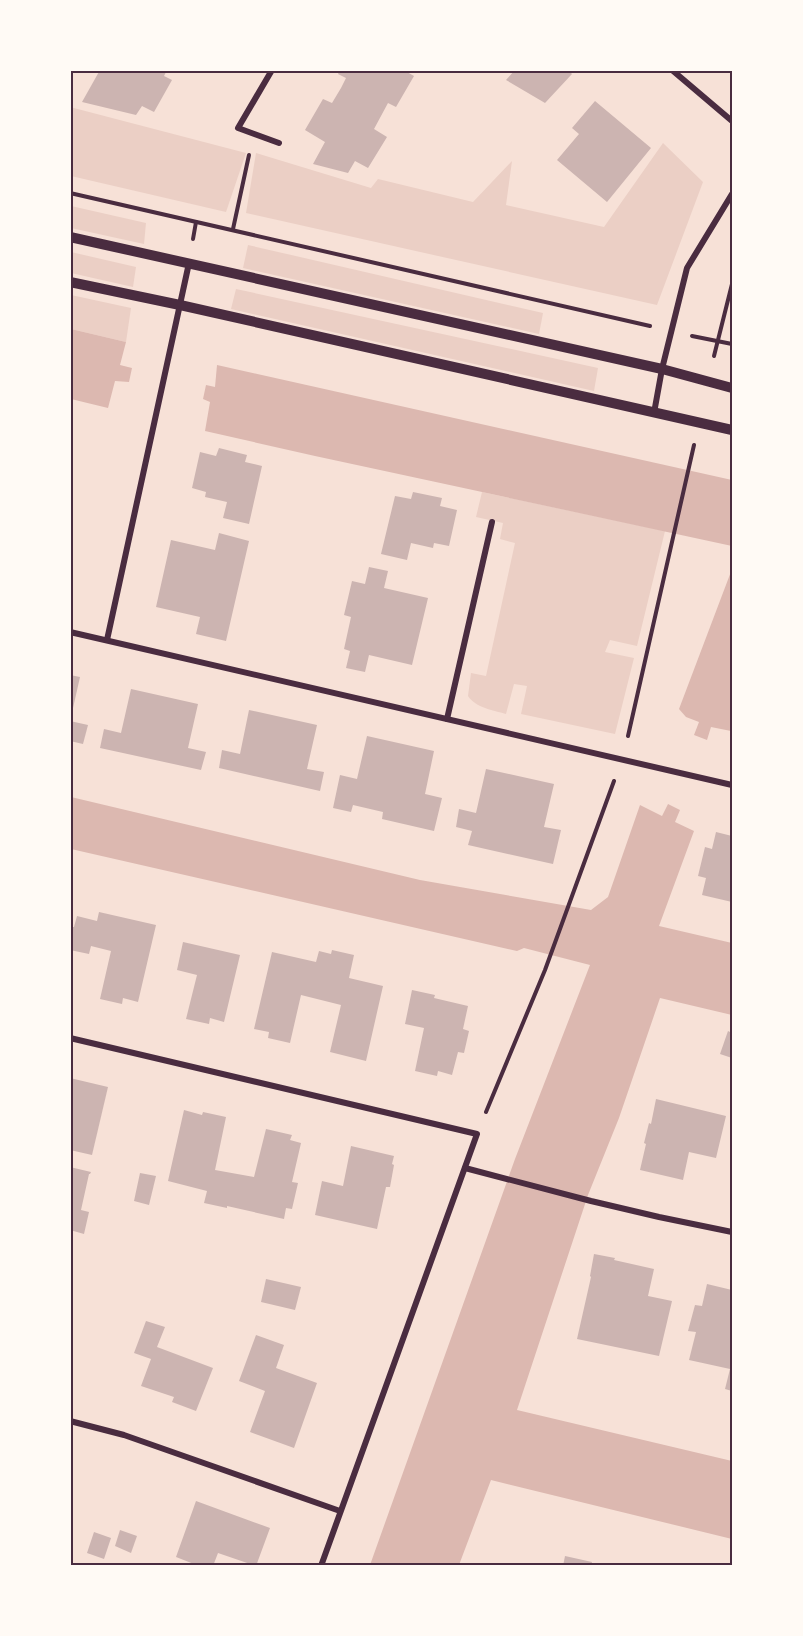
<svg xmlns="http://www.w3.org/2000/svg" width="803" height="1636" viewBox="0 0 803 1636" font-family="Karla,sans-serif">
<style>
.green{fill:#ebcfc5}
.water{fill:#dcb8b0}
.building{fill:#ccb4b1}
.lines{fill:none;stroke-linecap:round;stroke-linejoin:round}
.path{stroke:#4a2c40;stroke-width:4}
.minor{stroke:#4a2c40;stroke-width:6}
.tertiary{stroke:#4a2c40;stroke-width:10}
.neatline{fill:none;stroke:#4a2c40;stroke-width:2}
</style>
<rect width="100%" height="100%" fill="#f7e1d7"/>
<g class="green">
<path d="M70,107L246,153L226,212L71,176Z"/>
<path d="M663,143L703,182L657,305L246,213L256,153L371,188L378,179L473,202L512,161L506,205L604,227Z"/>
<path d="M71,206L146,223L144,244L71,228Z"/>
<path d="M248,245L543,313L539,334L243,268Z"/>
<path d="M71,252L136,267L133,287L71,273Z"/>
<path d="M236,289L598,368L594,391L231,309Z"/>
<path d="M71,295L131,308L126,342L71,329Z"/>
<path d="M482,492L665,531L637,646L610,640L605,652L634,658L615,734L521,714L527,686L514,684L506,714C493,710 476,708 468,696L471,673L486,676L515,543L500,539L503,523L476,517Z"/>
</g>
<g class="water">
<path d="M71,329L126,342L120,365L132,368L129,382L115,381L108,408L71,399Z"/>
<path d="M217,365L732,480V546L315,456L205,431L210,402L203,399L206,385L215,387Z"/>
<path d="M732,569V726L731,731L711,727L707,740L694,735L699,722L686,717L679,709Z"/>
<path d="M71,797L420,880L591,910L608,897L640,805L662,816L668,804L680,810L675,822L694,831L659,926L732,943V1015L660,998L619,1118L588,1195L517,1410L732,1461V1539L491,1480L459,1565H370L515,1159L590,965L524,948L517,951L71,849Z"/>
</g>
<g class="building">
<path d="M100,70H167L164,76L172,80L154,112L142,106L136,115L82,102Z"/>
<path d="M340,70H408L407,72L414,76L396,107L388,103L374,129L387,137L368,168L355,161L348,173L313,164L325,142L305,130L323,99L332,103L341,88L346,78L338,74Z"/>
<path d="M515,70H568L572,74L545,103L506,80Z"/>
<path d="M595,101L651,148L607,202L557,160L579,134L572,128Z"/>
<path d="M219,448L247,455L245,462L262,466L249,524L223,518L227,502L205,497L206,492L192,488L200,452L216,456Z"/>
<path d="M413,492L442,498L440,506L457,510L449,546L434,543L433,548L411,543L407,560L381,554L395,496L411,499Z"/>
<path d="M219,533L249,541L226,641L196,634L200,617L156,607L171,540L215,550Z"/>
<path d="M369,567L388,571L384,588L428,598L412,665L369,655L365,672L346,668L350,651L344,649L351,617L344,615L352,581L365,584Z"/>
<path d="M70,675L80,677L71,717H70Z"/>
<path d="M131,689L198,704L188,748L206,752L201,770L100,748L104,729L121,733Z"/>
<path d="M249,710L317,725L307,769L324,772L320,791L219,768L222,750L240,754Z"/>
<path d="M70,721L88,725L83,744L70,741Z"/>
<path d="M367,736L434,751L425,794L442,798L434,831L382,819L383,812L353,805L351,812L333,808L340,775L357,779Z"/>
<path d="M486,769L554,784L544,827L561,830L553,864L468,845L472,831L456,827L459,809L476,813Z"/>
<path d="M716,832L732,836V902L702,895L706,878L698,876L705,847L712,849Z"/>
<path d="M99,912L156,925L138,1002L123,998L122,1004L100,999L111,951L91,946L89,954L70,950V927H74L77,916L97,921Z"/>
<path d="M183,942L240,955L224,1022L210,1018L209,1024L186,1019L197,975L177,970Z"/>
<path d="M332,950L354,955L349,978L383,986L366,1061L330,1052L341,1005L301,995L290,1043L268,1038L269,1032L254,1029L272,952L316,962L319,951L331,954Z"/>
<path d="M412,990L435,995L434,998L468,1006L463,1029L469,1031L464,1053L458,1052L452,1075L438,1071L437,1076L415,1071L424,1028L405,1024Z"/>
<path d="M728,1031L732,1033V1058L720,1054Z"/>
<path d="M70,1078L108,1087L92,1155L70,1150Z"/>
<path d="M656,1099L726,1116L716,1158L689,1152L683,1180L640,1170L646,1144L644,1143L649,1123L651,1124Z"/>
<path d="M184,1110L202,1115L203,1112L226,1117L215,1170L254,1177L266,1129L292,1135L290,1140L301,1143L292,1182L298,1183L292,1209L286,1208L284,1219L227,1206V1208L204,1203L207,1191L168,1181Z"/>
<path d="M351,1146L394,1156L392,1164L394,1165L390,1187H386L377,1229L315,1215L322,1181L343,1186Z"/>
<path d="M70,1167L91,1172L90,1174H89L81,1210L89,1212L84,1234L70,1230Z"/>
<path d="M140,1173L156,1176L149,1205L134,1201Z"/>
<path d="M594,1254L615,1258L614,1260L654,1269L648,1296L672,1301L659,1356L577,1339L591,1277L590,1276Z"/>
<path d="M266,1279L301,1287L295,1310L261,1302Z"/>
<path d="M707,1284L732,1290V1391L725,1389L730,1369L689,1360L696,1332L688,1331L695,1305L702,1306Z"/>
<path d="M146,1321L165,1327L157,1347L213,1368L196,1411L172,1402L174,1397L141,1386L151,1359L134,1353Z"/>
<path d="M256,1335L284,1345L276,1368L317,1383L294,1448L250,1432L265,1391L239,1381Z"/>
<path d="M196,1501L270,1528L256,1566L218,1553L213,1566H199L176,1557Z"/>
<path d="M120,1530L137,1536L131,1553L115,1546Z"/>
<path d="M94,1532L111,1538L104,1559L87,1553Z"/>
<path d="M565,1556L592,1562L591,1566H563Z"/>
</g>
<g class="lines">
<g class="path">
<path d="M70,193L650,326"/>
<path d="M233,229L249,155"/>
<path d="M193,239L196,222"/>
<path d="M692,336L732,344"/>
<path d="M714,356L732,284"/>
<path d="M628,736L694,445"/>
<path d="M486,1112L545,970L614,781"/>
</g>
<g class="minor">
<path d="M272,70L238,128L279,143"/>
<path d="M672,70L732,121"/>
<path d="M654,413L662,369L687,268L732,194"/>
<path d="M70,632L732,785"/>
<path d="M107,640L189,263"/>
<path d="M447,719L492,522"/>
<path d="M70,1038L477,1134L321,1566"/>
<path d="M465,1168L591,1201L659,1217L732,1232"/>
<path d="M70,1421L124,1435L340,1511"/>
</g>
<g class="tertiary">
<path d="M70,237L662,369L732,388"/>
<path d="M70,282L180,305L732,430"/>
</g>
</g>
<rect width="803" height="1636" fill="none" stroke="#fffaf5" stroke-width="144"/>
<rect x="72" y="72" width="659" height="1492" class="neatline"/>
</svg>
